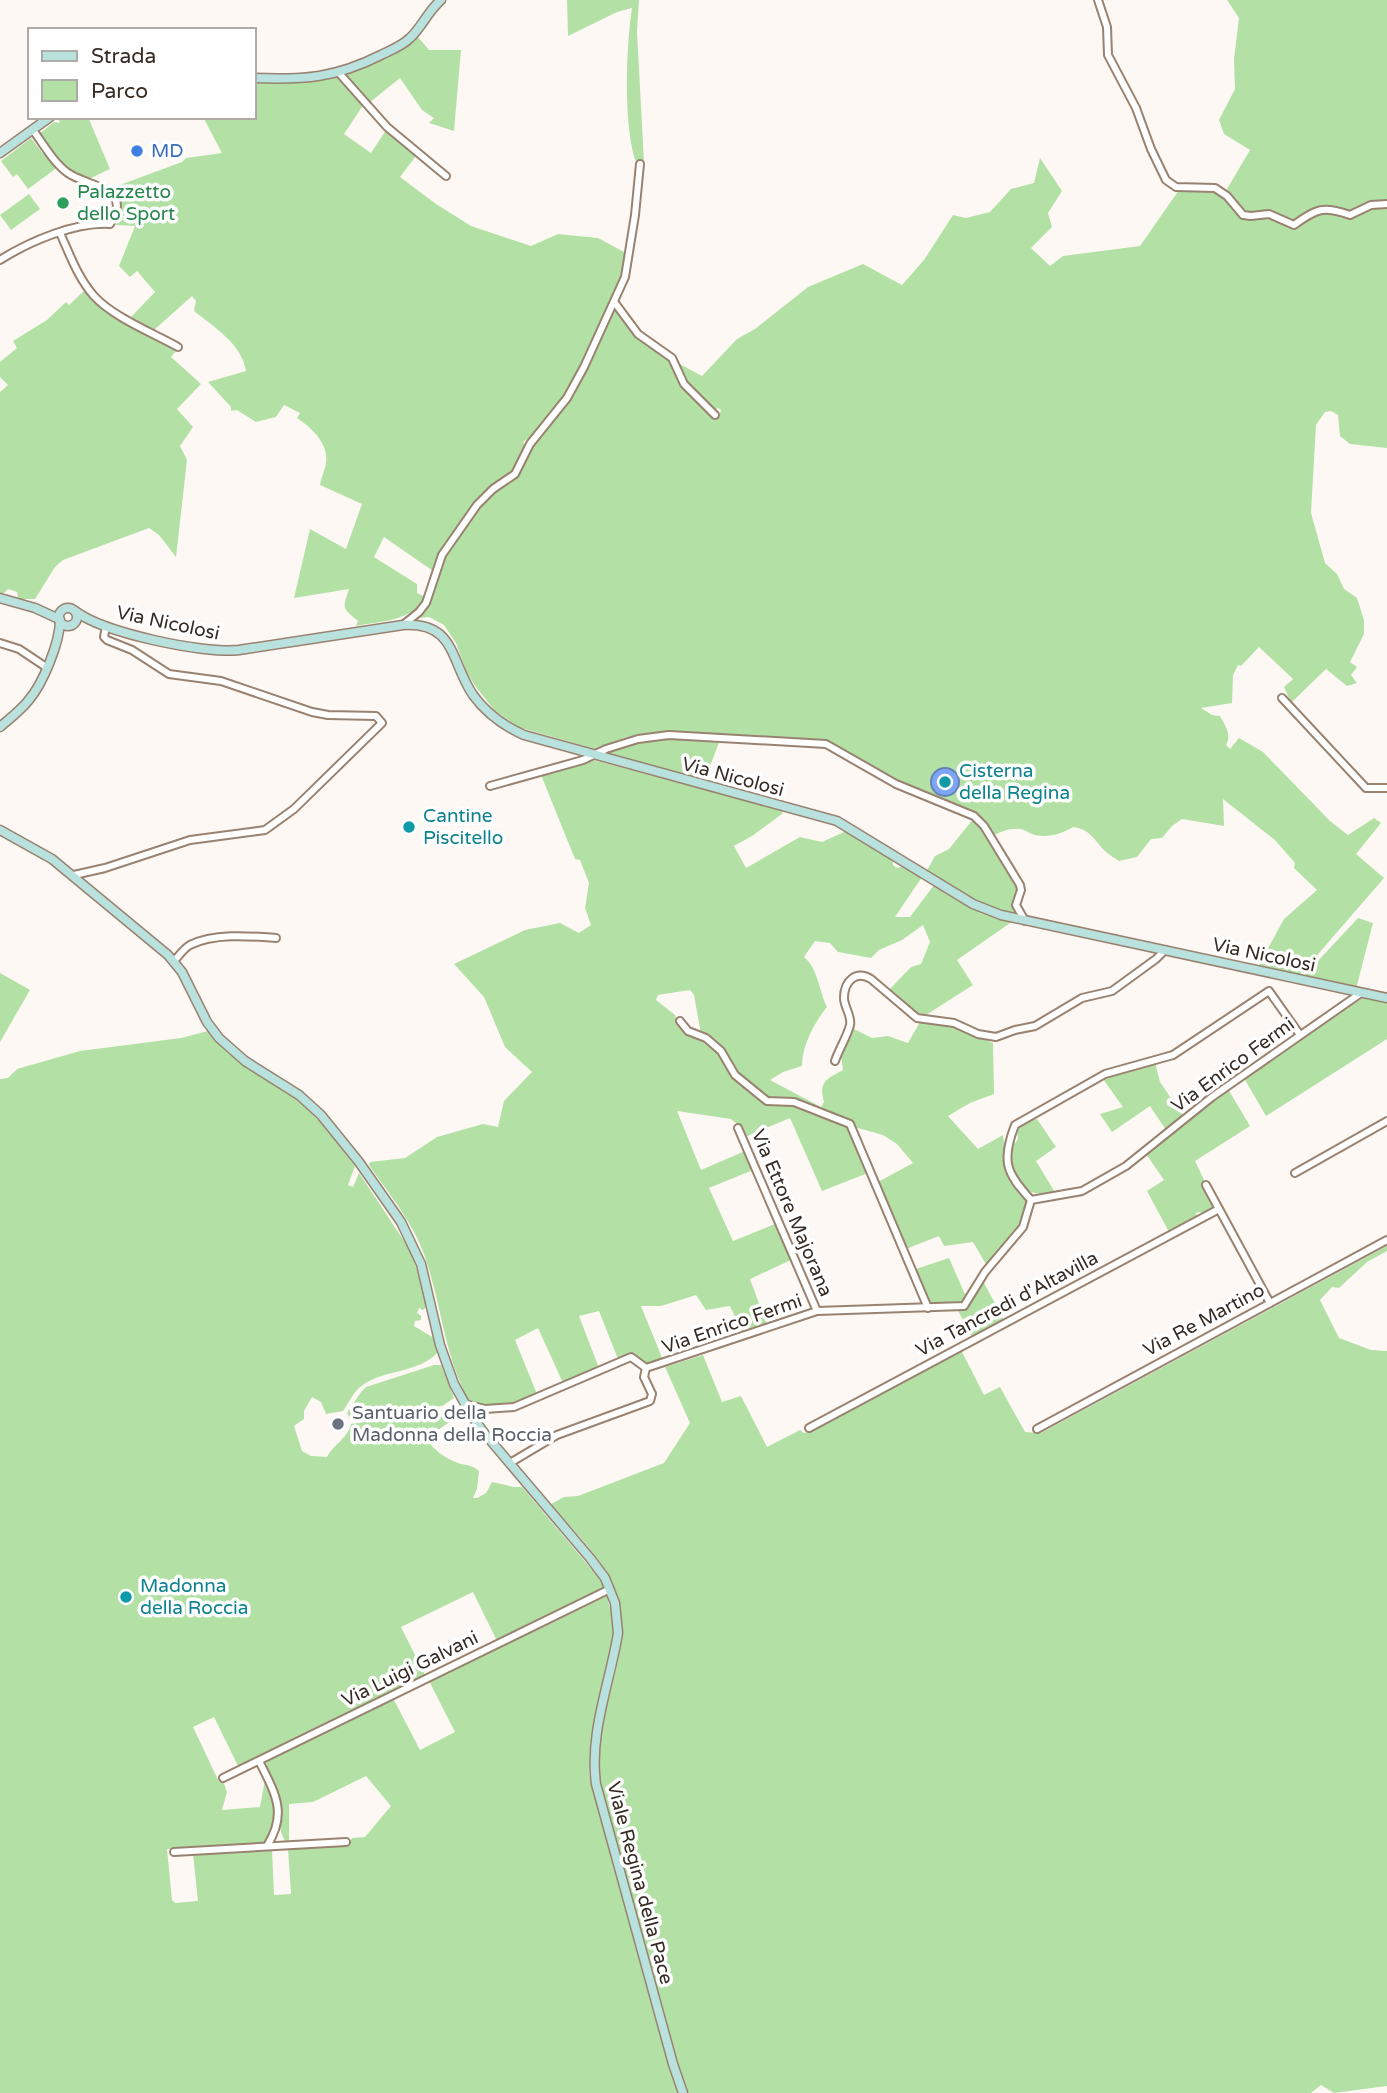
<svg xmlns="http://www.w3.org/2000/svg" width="1387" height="2093" viewBox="0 0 1387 2093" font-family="'Varela Round',sans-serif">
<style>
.green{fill:#b3e1a5}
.water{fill:#7da5f5;stroke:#6780b6;stroke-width:2}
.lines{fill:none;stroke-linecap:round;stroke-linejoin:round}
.street-casing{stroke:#9a8270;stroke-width:10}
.secondary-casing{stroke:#9a8270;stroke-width:11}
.street{stroke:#fff;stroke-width:6}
.secondary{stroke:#b9e1dd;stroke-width:8}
.shop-dot{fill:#3f7fe0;stroke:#fff;stroke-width:2.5}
.leisure-dot{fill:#2e9e5b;stroke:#fff;stroke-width:2.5}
.culture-dot{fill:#0f9aa8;stroke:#fff;stroke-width:2.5}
.worship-dot{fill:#6b7280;stroke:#fff;stroke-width:2.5}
.labels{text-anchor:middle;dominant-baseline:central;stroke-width:7;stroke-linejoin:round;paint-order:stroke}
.shop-label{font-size:19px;fill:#366cbe;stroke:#fff;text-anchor:start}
.leisure-label{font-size:19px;fill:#27864d;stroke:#fff;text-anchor:start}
.street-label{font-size:19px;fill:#352b23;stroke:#fff}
.culture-label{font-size:19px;fill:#0d838f;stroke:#fff;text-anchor:start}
.worship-label{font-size:19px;fill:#5b616d;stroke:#fff;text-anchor:start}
</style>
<rect width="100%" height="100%" fill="#fdf8f4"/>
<g class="green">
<path d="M567,0H639L637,32L644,162H636C623,127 626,46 632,8L617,12L568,36Z"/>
<path d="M1227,0H1387V201L1367,203L1347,212C1322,201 1315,208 1294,222H1289L1269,210L1250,213L1238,205L1227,189L1250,150L1224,134L1219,120L1235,89L1234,59L1239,18Z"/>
<path d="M418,37L429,50H461L454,131L429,123L434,118L422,110L400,78L369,103L344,75L388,56Z"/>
<path d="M339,77L364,104L344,134L371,153L386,130L416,156L400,177L436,204L471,226L531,246L558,234L598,238L626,253L620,284L564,397L529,440L527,439L523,442L526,446L511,475L484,493L476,502L440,551L433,571L384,537L374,557L417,584V593L425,597C411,622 381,621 356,626L358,621C341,607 343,608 349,589L294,598L310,529L346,549L362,504L320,485C321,477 325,470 326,463C329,444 312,428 297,418L300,413L284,405L276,417L256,422L237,410L231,411V407L208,382L246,371C242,344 214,327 194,311L196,301L192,296L154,330L131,317L155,292L137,271L130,277L119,266L135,226L116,225L121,204L117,186L182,162L186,158L222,153L203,117H254V81L301,83Z"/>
<path d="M62,117H88L110,169L89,179C63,169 55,156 39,134L54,122L60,123L59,119Z"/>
<path d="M31,138L43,154L46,152L58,167L28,189L17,174L13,177L1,161Z"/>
<path d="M1040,158L1062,191L1048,213L1052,227L1031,248L1050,266L1063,256L1140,246L1179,190L1212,189L1223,195L1239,216L1252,220L1264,216L1276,218L1291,227L1317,212L1325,210L1350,217L1370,208L1387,206V448L1350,444L1340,436L1338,415L1331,411L1325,412L1316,425L1311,513L1325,563L1337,574L1344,589L1357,598L1364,620V634L1350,662L1357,667L1351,675L1357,683L1347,686L1326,669L1291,703L1284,687L1293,679L1259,647L1241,666L1238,665L1233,675L1232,703L1201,708L1212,715L1220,716C1225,725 1232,735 1226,745L1230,749L1239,738L1263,752L1330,821L1348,835L1374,818L1381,823L1356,854L1384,878L1299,976L1258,967L1284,919L1317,890L1294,868L1295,863L1275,840L1223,799L1224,826L1182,819L1172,826L1162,838L1151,839L1137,857L1119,861C1115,858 1109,855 1105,851C1094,840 1090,829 1073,827C1061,834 1049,838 1035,835C1030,834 1025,829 1019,829C1010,828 1001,832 992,836L969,810L904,784L823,741L666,732L627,737L595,749L518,727L494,710L476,687L467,673L456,643L444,625L429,617L418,618L428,603L445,555L477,509L490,495L515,477L523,458L576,390L614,309L637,336L669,359L682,387L711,416L718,418L721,410L718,408L715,410L686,383L678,363L702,376L737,339L755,329L808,287L863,264L902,285L924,260L953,215L966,218L990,212L1011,189L1034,183Z"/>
<path d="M29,194L40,209L11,230L0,215Z"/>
<path d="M85,290C111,316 144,332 177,350L171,357L201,384L177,409L193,427L180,446L187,460L176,557L159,535L149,528L63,560L55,567L35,599H18L17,592L8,589L3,594L0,593V392L8,385L0,377V362L17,348L13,341L47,320L66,302L69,305Z"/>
<path d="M671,739L720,740L704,782L608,756L609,752L639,742Z"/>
<path d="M593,760L783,810L782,814L752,836L734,846L746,868L800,837L822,842L846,831L892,859L893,865L897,868L904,866L922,877L895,917H910L934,885L982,913L1013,921L957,960L973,985L926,1015L916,1012L890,989L911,967L921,964L930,942L923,925L902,940L879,950L871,958L838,952L830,943L815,941L804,957C818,968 819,991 827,1007C814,1023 802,1046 802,1066L783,1072L770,1080L821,1107L824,1102C818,1081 827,1079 843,1070L841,1056L852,1028L872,1038L888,1036L908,1043L920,1022L953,1027L993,1043L994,1094L970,1103L948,1116L978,1149L1003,1135L1009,1177L1027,1200L1020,1229L987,1266L973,1242L944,1246L939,1236L906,1249L878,1182L913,1163L897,1144L883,1135L854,1127L803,1103L768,1099L737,1075L728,1057L701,1034L694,995L690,990L658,995L656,1000L675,1015L681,1029L703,1040L719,1051L731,1073L766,1102L794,1104L847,1124L868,1173L822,1191L790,1118L745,1137L741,1127L731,1119L677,1111L701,1170L745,1151L753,1170L709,1188L733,1241L775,1224L791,1260L750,1279L767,1325L743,1334L730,1306L706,1310L696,1295L661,1306H641L663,1360L647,1364L635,1354L618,1359L599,1311L579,1316L599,1368L563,1383L538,1328L515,1340L537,1394C511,1405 498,1408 470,1402C444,1357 442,1306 425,1257C414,1224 389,1194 369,1165L370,1162L405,1158L437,1137L483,1124L498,1127L504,1101L532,1072L505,1047L484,997L454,964L525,930L560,923L579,933L591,925L585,908L589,883L580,860L575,859L541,775Z"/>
<path d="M974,818L999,853L1019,890L1013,905L1020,916L977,902L926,872L935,856L949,849Z"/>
<path d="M1358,918L1373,923L1356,989L1303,977Z"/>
<path d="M0,973L30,990L0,1042Z"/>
<path d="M1364,997L1387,1002V1039L1266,1116L1244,1078Z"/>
<path d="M208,1031C230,1062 263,1076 293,1097C318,1116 336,1142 355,1166L348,1185L353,1187L359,1173L410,1250L429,1305L423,1310L419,1308L417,1313L421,1316V1320L415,1321L414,1326L434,1338L437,1353C417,1374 382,1369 360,1387C353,1393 348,1404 343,1411L326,1414L321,1402L312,1397L304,1411V1419L294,1426L302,1451L311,1456L327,1457C334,1444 348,1438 351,1424L460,1408L463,1413L426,1438C433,1450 445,1458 458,1463C467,1466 471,1464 479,1471L477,1489L473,1498H477L486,1493L492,1482L514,1487H522L604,1584L602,1590L497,1641L473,1592L401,1627L425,1675L239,1768L214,1717L193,1727L219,1782L223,1781L227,1792L222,1810L260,1807L265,1780C279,1804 280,1820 265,1844L167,1849L172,1900L175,1903L198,1901L193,1854L272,1849L274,1895L291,1894L288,1848L348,1846L352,1838L365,1837L391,1806L366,1776L313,1802L289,1804V1841L287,1843C276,1830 282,1815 279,1800C276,1785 263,1774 267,1758L389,1699L394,1700L420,1750L455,1732L429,1681L607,1596L613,1621V1637L590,1745L589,1774L678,2093H0V1079L8,1078L17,1069L80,1051L181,1038Z"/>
<path d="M1155,1062L1160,1082L1183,1116L1166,1130L1150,1106L1112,1132L1100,1114L1123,1107L1103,1079Z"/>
<path d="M1228,1089L1250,1126L1195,1161L1205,1182L1202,1184L1215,1207L1202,1214L1200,1212L1196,1213L1197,1217L1169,1232L1147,1191L1164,1180L1146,1154Z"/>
<path d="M1037,1119L1056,1147L1036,1161L1056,1194C1020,1196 1013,1185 1010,1150L1018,1139L1017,1130L1024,1122Z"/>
<path d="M1387,1246V1251L1367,1262L1339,1288L1332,1287L1320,1300L1339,1338L1371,1350L1387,1351V2086L1334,2093L1321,2085L1311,2093H687L677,2067L600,1781C599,1768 598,1755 600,1743C606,1689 638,1632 611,1580C596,1552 571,1528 551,1504L564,1497L578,1496L664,1463L690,1423L665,1367L703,1355L722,1402L741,1396L767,1447L800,1430L804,1433L815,1430L961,1350L984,1395L1000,1387L1025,1432L1041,1433Z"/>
<path d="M949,1258L967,1299L963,1303L931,1304L916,1269Z"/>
<path d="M983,1281L1004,1320L972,1337L958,1311L969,1306Z"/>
<path d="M434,1365H441L454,1398L442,1406L351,1420L347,1413L361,1392L366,1387Z"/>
</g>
<circle class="water" cx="945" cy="782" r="14"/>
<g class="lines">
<defs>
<g id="street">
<path d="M1098,0L1107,27L1108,55L1136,108L1151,149L1166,180L1176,187L1215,188L1227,196L1243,215L1251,216L1269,214L1294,225C1317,208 1323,206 1350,215L1371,205L1387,204"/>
<path d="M339,73L387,127L446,176"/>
<path d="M60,233C70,255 78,278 94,296C113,317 153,333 178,347"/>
<path d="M0,260C30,241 75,222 110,224C134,187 90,188 68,173C54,163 43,144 33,130"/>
<path d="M615,303L638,334L672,358L684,384L715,415"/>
<path d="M403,625L419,612L426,603L442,555L477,505L493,489L515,474L530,444L567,398L584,367L625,277L635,215L640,164"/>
<path d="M0,643L19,649L46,667"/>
<path d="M1282,698L1366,788H1387"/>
<path d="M490,786L583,760L606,749L638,739L669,735L826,744L896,784L974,816L984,826L1020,885L1021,890L1016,905L1025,921"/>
<path d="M74,875L105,868L190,840L265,830L294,809L382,723L376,716L328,715L312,712L221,681L169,674L132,650L107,640L104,637L106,626"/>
<path d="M174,961C179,956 183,949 190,945C214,933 249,936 276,938"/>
<path d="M680,1021L688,1031L706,1038L721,1051L735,1075L767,1101L794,1102L850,1124L928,1308"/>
<path d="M835,1061C839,1049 847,1037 850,1025C852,1016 844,1007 844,998C844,981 856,970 871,979L917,1018L954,1023L978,1034L996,1037L1015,1030L1035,1026L1082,998L1112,991L1156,959L1165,950"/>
<path d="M738,1128L817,1311"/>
<path d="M1295,1173L1387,1121"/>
<path d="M1206,1185L1270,1303"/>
<path d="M1031,1200C1006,1173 1001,1161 1015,1125L1105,1074L1173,1055L1269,991L1300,1035"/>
<path d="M646,1368L817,1311L964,1306L985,1272L1023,1227L1031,1200L1082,1191L1126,1166L1212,1097L1361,993"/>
<path d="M465,1404L485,1409L514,1407L631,1357L646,1368"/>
<path d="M809,1428L1219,1209"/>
<path d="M1037,1429L1387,1240"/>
<path d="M510,1463L557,1435L650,1401L652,1394L644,1377L646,1368"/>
<path d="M259,1761C275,1793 288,1813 267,1846"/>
<path d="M223,1778L610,1589"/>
<path d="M174,1852L346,1842"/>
</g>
<g id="secondary">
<path d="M254,78C305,80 335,78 381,55C391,50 402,46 410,38C422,27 428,11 441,0"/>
<path d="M0,153L50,117"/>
<path d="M0,598L35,608L59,619"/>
<circle cx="68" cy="617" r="9"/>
<path d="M75,611C104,633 203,654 239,650L403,625C456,622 450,661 473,695C486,713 504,726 524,735L837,821L973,904L1001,915L1387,998"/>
<path d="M0,727C9,719 20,711 28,701C43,684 60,642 60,620"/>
<path d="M0,830L52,859L168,955L182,972L207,1022L219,1038L245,1061L299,1095L321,1115L359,1162L401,1222L421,1264L440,1345L454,1384L473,1418L485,1434L590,1558L605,1578L615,1603L618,1633C610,1683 589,1733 596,1784L673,2064L683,2093"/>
</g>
</defs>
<use href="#street" class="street-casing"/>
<use href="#secondary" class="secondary-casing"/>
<use href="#street" class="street"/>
<use href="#secondary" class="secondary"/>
</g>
<circle class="shop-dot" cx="137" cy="151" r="7"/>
<circle class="leisure-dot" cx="63" cy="203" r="7"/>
<g class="culture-dot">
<circle cx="945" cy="782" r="7"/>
<circle cx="409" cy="827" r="7"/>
<circle cx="126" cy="1597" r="7"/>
</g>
<circle class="worship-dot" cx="338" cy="1424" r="7"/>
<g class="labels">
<g class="shop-label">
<text x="151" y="151">MD</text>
</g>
<g class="leisure-label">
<text x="77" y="192">Palazzetto<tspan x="77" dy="22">dello Sport</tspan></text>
</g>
<g class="street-label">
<text transform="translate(168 623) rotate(12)">Via Nicolosi</text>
<text transform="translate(733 777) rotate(15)">Via Nicolosi</text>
<text transform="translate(1264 955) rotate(12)">Via Nicolosi</text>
<text transform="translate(1233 1065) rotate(-36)">Via Enrico Fermi</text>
<text transform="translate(792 1213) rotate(67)">Via Ettore Majorana</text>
<text transform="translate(1007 1304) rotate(-28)">Via Tancredi d'Altavilla</text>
<text transform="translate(1204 1320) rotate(-28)">Via Re Martino</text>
<text transform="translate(732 1324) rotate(-19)">Via Enrico Fermi</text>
<text transform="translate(410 1669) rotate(-26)">Via Luigi Galvani</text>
<text transform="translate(640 1883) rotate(75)">Viale Regina della Pace</text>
</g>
<g class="culture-label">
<text x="959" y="771">Cisterna<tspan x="959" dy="22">della Regina</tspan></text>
<text x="423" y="816">Cantine<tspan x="423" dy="22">Piscitello</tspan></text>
<text x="140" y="1586">Madonna<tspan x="140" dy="22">della Roccia</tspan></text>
</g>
<g class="worship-label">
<text x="352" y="1413">Santuario della<tspan x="352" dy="22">Madonna della Roccia</tspan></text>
</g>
</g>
<rect x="28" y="28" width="228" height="91" fill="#ffffff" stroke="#aeaaa7" stroke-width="2"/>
<rect x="42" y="51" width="35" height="10" fill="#b9e1dd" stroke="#aeaaa7" stroke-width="2"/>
<text x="91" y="63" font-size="21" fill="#352b23">Strada</text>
<rect x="42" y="80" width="35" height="21" fill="#b3e1a5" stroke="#aeaaa7" stroke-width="2"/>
<text x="91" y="98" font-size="21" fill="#352b23">Parco</text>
</svg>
